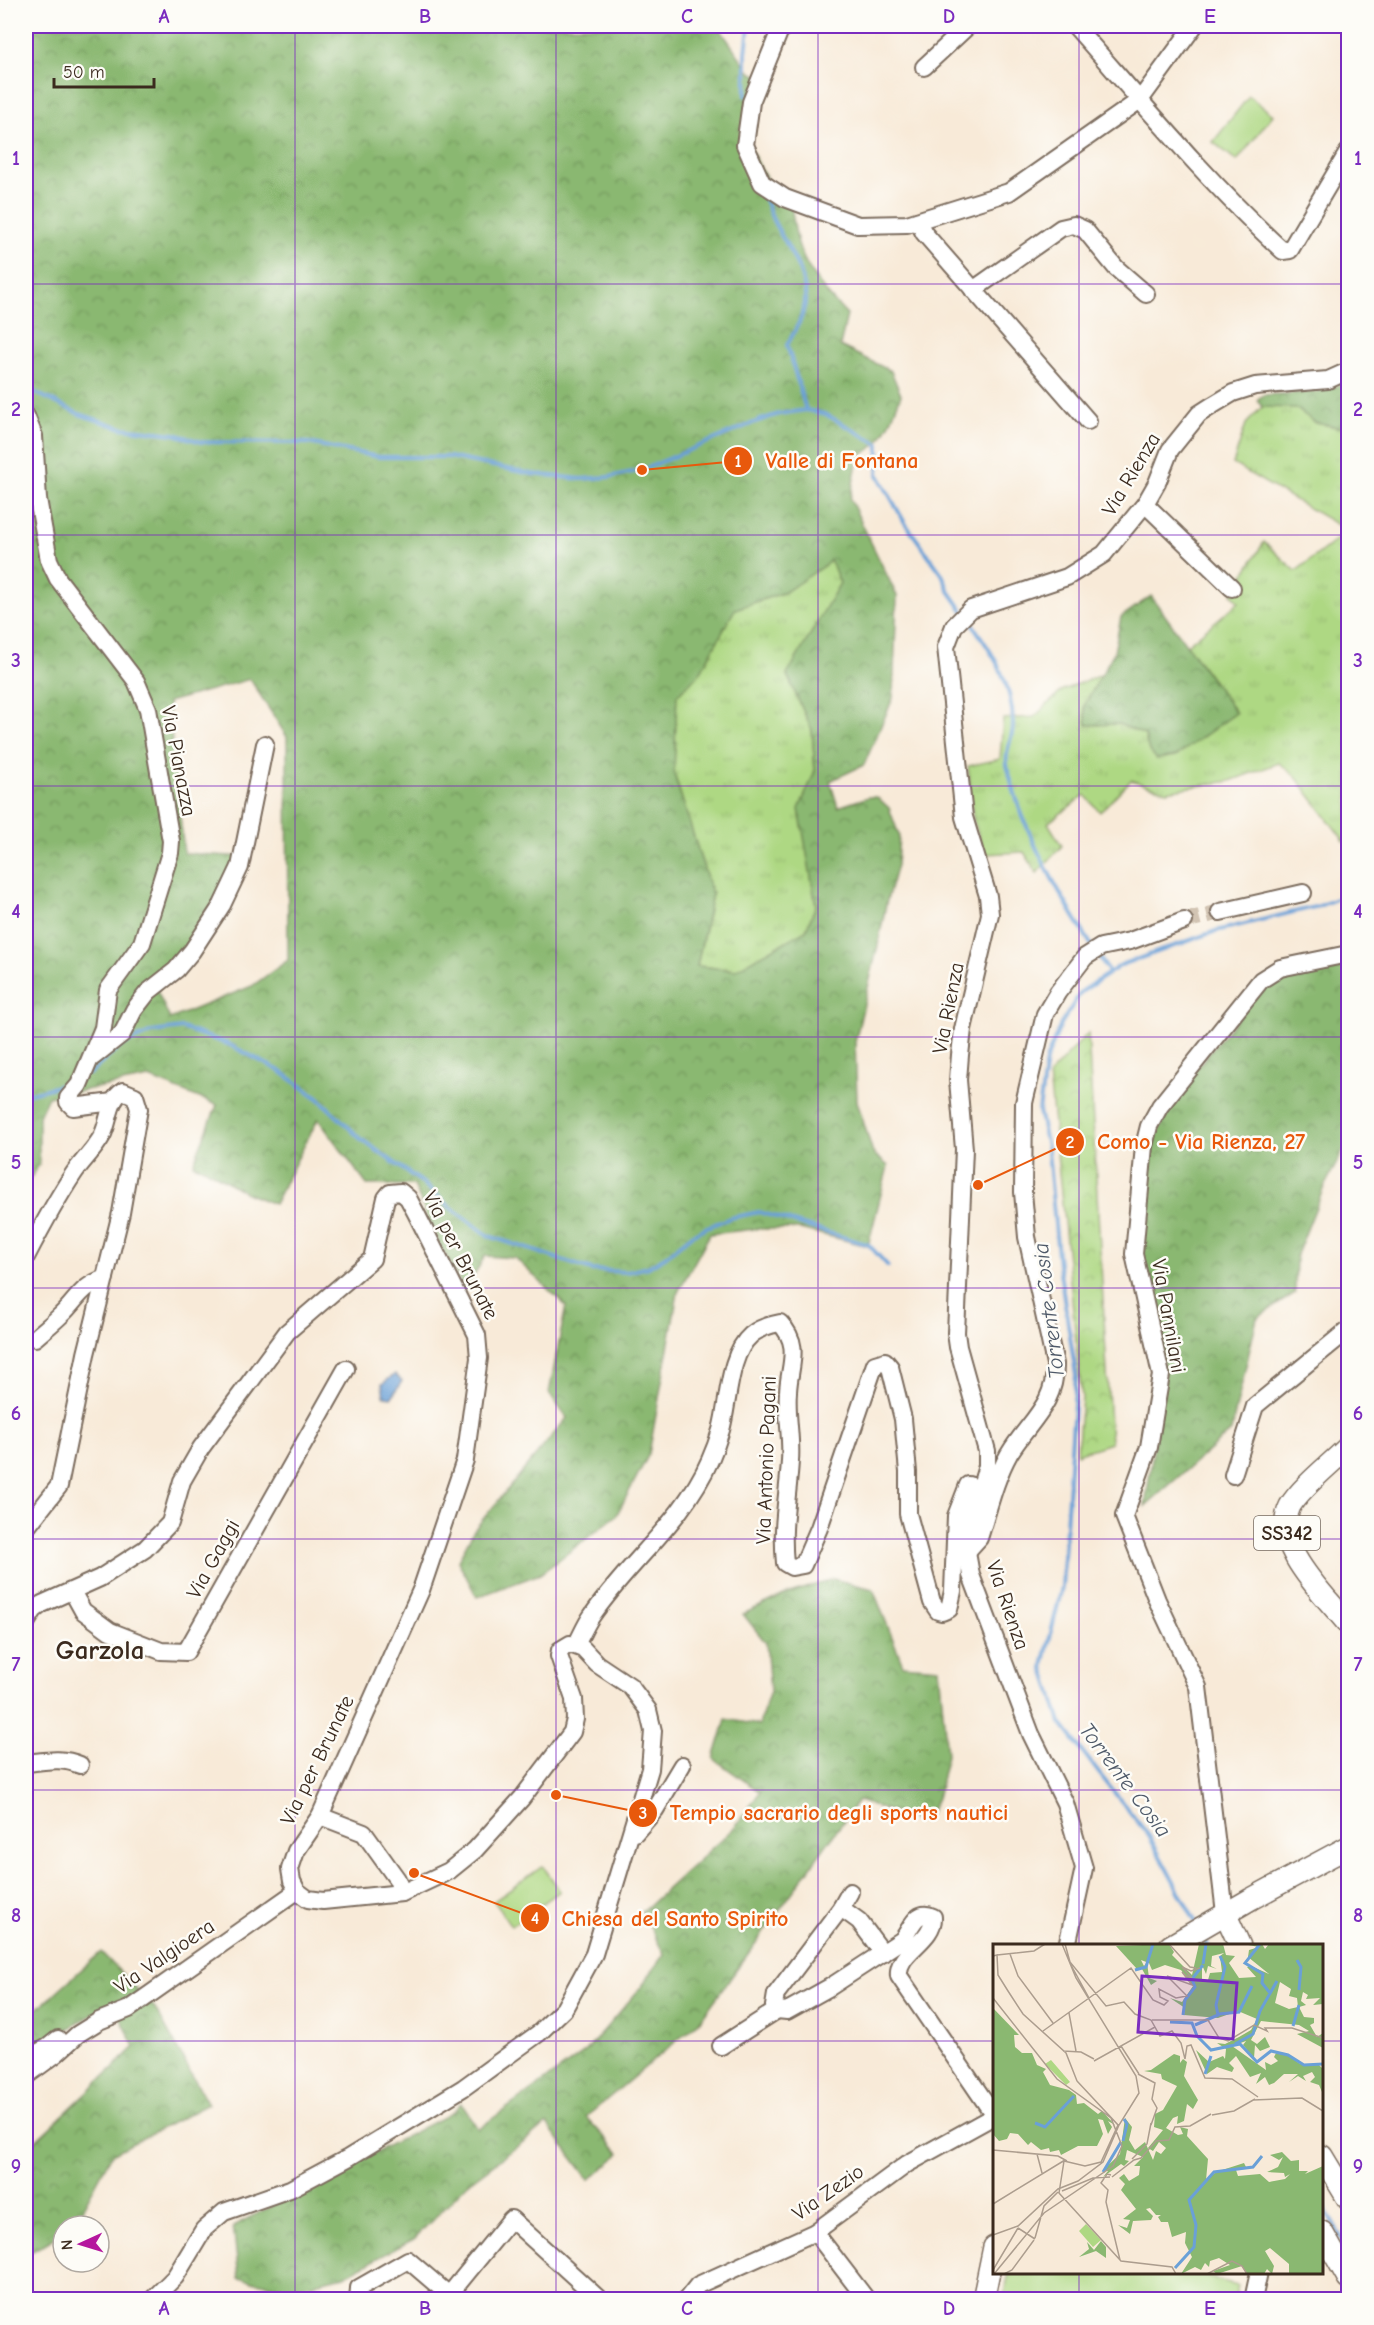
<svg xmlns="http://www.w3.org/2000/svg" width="1374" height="2325" viewBox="0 0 1374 2325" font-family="'Comic Neue',sans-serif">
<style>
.grass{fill:url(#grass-tufts);stroke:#748150;stroke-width:1.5}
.forest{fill:url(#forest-crowns);stroke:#627148;stroke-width:1.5;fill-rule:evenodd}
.park{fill:url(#park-crowns);stroke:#748150;stroke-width:1.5}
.garden{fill:#aed883;stroke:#748150;stroke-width:1.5}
.water{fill:url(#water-ripples);stroke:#52657a;stroke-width:1.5}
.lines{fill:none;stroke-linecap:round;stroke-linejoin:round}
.stream{stroke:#6aa0d7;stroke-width:4}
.minor-tunnel{stroke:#d2c4b3;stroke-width:16;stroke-dasharray:16 8;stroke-linecap:butt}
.minor-casing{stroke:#7d6d5f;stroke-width:20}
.major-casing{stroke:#7d6d5f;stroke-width:24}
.minor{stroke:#fff;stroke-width:16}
.major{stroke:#fff;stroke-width:21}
.grid{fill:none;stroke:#7b2cbf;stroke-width:1.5;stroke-opacity:0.55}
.labels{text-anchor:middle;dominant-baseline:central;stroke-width:5;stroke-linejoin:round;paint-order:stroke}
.shield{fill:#fdfcf7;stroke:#75695f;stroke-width:1.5}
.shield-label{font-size:20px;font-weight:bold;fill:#3b2a1e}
.street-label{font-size:21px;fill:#3b2a1e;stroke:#fdfcf7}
.water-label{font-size:22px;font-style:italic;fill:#4e5968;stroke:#fdfcf7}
.district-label{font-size:27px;font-weight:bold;fill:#3b2a1e;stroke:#fdfcf7}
.inset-river{fill:none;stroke:#6aa0d7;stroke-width:3}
.inset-road{fill:none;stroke:#ac9d8e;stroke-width:1.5}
.view{fill:#7b2cbf;fill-opacity:0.15;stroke:#7b2cbf;stroke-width:3}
.inset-edge{fill:none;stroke:#3b2a1e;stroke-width:3}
.leader{fill:none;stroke:#e8590c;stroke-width:2}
.callout-dot{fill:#e8590c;stroke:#fdfcf7;stroke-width:2}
.mark-label{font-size:18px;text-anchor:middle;font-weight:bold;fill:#fff}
.callout-label{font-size:22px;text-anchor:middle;font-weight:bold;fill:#e8590c;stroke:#fdfcf7;stroke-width:5;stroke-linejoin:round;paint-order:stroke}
.neatline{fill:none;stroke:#7b2cbf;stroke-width:2}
.grid-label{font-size:20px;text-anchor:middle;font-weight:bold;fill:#7b2cbf}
</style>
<defs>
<pattern id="grass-tufts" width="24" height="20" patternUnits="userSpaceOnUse" patternTransform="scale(1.5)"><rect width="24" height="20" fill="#aed883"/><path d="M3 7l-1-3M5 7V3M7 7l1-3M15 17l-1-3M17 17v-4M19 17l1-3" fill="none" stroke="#97ba71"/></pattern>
<pattern id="forest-crowns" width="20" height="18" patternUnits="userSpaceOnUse" patternTransform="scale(1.5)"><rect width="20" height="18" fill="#8ab871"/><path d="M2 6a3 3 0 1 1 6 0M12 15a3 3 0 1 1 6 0" fill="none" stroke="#72965c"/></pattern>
<pattern id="park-crowns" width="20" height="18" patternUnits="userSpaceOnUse" patternTransform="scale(1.5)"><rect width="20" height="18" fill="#aed883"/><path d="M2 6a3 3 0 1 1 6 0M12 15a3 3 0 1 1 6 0" fill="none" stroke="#97ba71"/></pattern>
<pattern id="water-ripples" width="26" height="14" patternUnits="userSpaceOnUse" patternTransform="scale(1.5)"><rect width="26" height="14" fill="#6aa0d7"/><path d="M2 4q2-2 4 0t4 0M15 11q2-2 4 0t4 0" fill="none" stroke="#5883ae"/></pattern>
</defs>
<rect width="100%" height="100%" fill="#fdfcf7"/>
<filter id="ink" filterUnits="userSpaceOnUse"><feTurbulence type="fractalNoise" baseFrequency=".0167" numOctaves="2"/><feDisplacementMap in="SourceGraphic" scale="12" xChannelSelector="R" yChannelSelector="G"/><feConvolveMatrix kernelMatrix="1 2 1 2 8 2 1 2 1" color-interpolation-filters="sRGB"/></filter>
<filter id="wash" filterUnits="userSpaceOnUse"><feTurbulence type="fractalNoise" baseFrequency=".008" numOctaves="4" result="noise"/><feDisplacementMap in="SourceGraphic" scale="24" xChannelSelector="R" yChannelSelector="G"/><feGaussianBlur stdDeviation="1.35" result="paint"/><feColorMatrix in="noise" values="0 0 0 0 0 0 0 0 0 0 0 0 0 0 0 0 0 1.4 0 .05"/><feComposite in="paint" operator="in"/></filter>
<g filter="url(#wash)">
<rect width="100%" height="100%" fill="#f8ead8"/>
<g class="grass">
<path d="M1262,407H1295L1316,423L1348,429V531L1233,464L1246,424Z"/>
<path d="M1348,531V846L1296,777L1279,763L1230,781L1166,791L1131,780L1100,812L1085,795L1048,823L1062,846L1037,873L1024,852L985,854L973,819L968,766L1000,759L1003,719L1034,717L1063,690L1101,675L1084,706L1087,725L1119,724L1145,735L1149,751L1236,713L1187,645L1239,602L1232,594L1264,542L1296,571Z"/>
<path d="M831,560L840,583L787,675L812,730L815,771L800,809L816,905L806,930L736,970L697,966L712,894L674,774L676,694L700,673L735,609L785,592Z"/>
</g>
<g class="forest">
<path d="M26,26H718L750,72L766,79L759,100L749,146L770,185L790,197C792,212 794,228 798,243C805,270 828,296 847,315L840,346L891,371L901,395L890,423L878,443L858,458L850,499L897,596L893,698L864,765L830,781L838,807L868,797H877L889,808L899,835L897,865L886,904L878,945L855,1042L857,1101L873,1153L888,1166L868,1246L800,1229H756L710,1234L678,1292L649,1454L616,1516L540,1574L477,1597L458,1561L474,1530L567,1418L549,1393L566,1306L515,1258L485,1256L465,1291L433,1232L414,1185H367L318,1119L274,1204L246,1193L206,1169L193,1164L217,1105L149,1078L48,1097L39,1116V1165L26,1185ZM831,561L840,583L787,675L812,730L815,771L799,809L816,905L806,930L735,970L697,966L712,894L674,774L677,695L700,673L735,609L785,592ZM250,679L287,737L288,960L252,986L170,1019L157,991L244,857L184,853L168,702Z"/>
<path d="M1347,383L1348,429L1316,423L1295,408L1262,407L1257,400L1263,395L1316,392Z"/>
<path d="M1151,596L1236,713L1176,756L1157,759L1149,751L1145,735L1119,724L1087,725L1084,706L1114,652L1121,617Z"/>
<path d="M1348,965V1142L1324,1187L1296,1257L1295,1293L1257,1318L1231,1431L1145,1506L1164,1377L1161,1335L1151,1315L1137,1257L1143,1186L1155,1137L1185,1082L1252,1001L1268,986L1282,978L1303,973L1330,971Z"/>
<path d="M833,1579L873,1589L903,1665L939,1668L947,1755L937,1798L925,1822L858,1801L699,2022L586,2117L620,2154L589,2180L547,2124L467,2184L414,2239L344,2276L288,2289L239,2278L233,2226L453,2112L461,2103L478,2129L586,2051L642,1986L664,1954L642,1912L735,1827L760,1792L714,1759L726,1719L759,1725L770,1691L766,1643L743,1614L784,1595Z"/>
<path d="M101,1952L155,2008L208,2104L112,2154L73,2226H63V2233L26,2255V2150L135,2047L113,2003L26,2053V2019Z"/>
</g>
<path class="park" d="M1088,1033L1111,1443L1077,1454L1082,1398L1049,1075Z"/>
<g class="garden">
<path d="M1249,96L1273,115L1237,161L1213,142Z"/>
<path d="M543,1866L560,1891L511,1926L494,1901Z"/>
<path d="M1009,2273H1190L1238,2285L1235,2299H1003Z"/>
</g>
<path class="water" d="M395,1374L402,1381L392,1397L384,1396L382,1384Z"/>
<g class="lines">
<g class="stream">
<path d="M746,96V53L749,26"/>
<path d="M761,189C765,199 769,210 773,220C785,244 808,274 805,302C803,318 795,331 787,345L806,410"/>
<path d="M26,388L79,414L122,428L174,434L202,442L308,443L379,457H449L532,474L581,479L609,477L642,470L758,421L779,414L806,410L825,414L879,444L878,475L905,523L942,574L949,591L963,611"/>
<path d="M967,617C991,650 1013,682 1013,725C1013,739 1003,753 1008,769C1023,833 1057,890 1092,946"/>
<path d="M1098,955L1109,972"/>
<path d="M89,1074L122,1045L152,1032L182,1028L228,1044L280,1071L318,1098L362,1140L423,1183L451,1208L489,1236L592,1270L627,1272L648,1267L665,1257L692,1235L707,1227L730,1218L759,1212L869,1245L888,1266"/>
<path d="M26,1094L74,1082"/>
<path d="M1196,1923L1149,1836L1098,1772L1061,1723L1043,1666L1062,1587L1076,1375L1059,1266L1048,1151L1039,1111L1046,1060L1061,1024L1081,992L1121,965L1216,931L1319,906L1348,894"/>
<path d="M1202,1935L1207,1946"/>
<path d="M1322,2204L1348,2250"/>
</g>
</g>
</g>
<g filter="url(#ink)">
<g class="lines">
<path class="minor-tunnel" d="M1184,921L1220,912"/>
<defs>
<g id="minor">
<path d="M786,26L780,30L751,102L745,145L762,183L785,198L858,225L907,224L1009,192L1140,100L1194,26"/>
<path d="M1075,26C1142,102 1208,182 1283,251L1290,250L1348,152"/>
<path d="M924,67L968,26"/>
<path d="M918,221L924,233L1088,421"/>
<path d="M973,290L1061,228L1074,225L1085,230L1116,268L1146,294"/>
<path d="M26,416L34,436L38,499L49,560L58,579L136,681L148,709L171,841L170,853L142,943L108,990L103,1028L79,1085L68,1098V1102L73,1107L113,1102"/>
<path d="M1145,504L1232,588"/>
<path d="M1220,912L1303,893"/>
<path d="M93,1057L122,1034L134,1010L148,992L176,970L192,951L222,905L240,867L265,744"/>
<path d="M26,1257C41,1228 56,1200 74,1173C83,1160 95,1149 102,1136C110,1121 108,1100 123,1091L135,1096L139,1109L121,1213L86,1354L59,1486L26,1528"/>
<path d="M35,1338C44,1330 53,1323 61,1315C79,1298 79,1288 105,1278"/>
<path d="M1233,1475L1255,1406L1348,1330"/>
<path d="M969,1549L979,1538C988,1511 995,1479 1009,1454C1028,1422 1056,1405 1055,1364L1027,1237L1023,1192L1024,1103L1045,1014L1058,992L1085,957L1101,947L1130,941L1184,921"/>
<path d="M72,1591L83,1611L110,1631L161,1651L186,1652L346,1369"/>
<path d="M26,1623L34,1610L42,1604L100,1578L145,1549L170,1523L182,1481L201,1448L287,1332L372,1259L386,1198L390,1193L401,1192L408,1198L416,1213L477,1335L479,1358L465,1460L421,1590L320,1816L296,1851L290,1869L292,1881L297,1891L308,1899L323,1901L402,1893L449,1871L475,1850L522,1798L572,1732L575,1719L574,1699L559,1656L560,1650L570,1644L583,1649L597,1664L630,1686L648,1710L653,1731L650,1769L594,1954L564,2009L539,2033L463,2088L348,2158L290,2189L224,2212L204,2229L175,2277L152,2300"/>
<path d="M576,1645C581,1636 585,1626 591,1617C628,1562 683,1522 710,1460C714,1451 718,1440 721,1430C729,1402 728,1355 751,1335C759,1328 769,1325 780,1323C802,1346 789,1365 788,1392C786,1415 792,1438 790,1461C788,1497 781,1526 785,1563L792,1567L803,1565L819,1528L875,1364L885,1361L890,1367L903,1419L908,1472V1514L932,1602L938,1611L942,1612L949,1609L953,1591L956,1516L968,1485L979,1488"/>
<path d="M26,1763C45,1761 62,1757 80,1765"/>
<path d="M320,1816L364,1833L397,1879L402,1893"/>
<path d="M635,1833L655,1810L682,1765"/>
<path d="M850,1892L841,1908L776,1994L774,2006L777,2010L787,2011L830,1987L902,1940C911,1930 915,1908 933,1917C934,1941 896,1952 899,1976L994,2115"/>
<path d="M841,1908L859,1921L883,1953"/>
<path d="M1225,1913L1198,1687L1157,1600L1124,1516L1149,1447L1161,1375L1134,1254L1144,1146L1149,1126L1160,1106L1261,980L1280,968L1348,954"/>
<path d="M1067,1946L1084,1868L1065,1803L1031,1734L971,1575L968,1558L966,1536L987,1466V1451L958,1347L956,1333L964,1149L958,1080L960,1055L963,1029L990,914L988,896L964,817L946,647L954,626L971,609L1067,577L1104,554L1145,504L1157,483L1170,450L1199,414L1213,405L1233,393L1255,386L1328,380L1348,371"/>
<path d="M721,2046L777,2010"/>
<path d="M26,2059L48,2047L58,2039"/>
<path d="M26,2076L56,2054L78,2034L99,2021L129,2009L297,1891"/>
<path d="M815,2232L867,2300"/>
<path d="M358,2300L359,2288L408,2260L449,2295L511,2219L600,2300"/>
<path d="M686,2300L698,2285L815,2232L907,2164L994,2116"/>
<path d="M1253,2300L1259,2272"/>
</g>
<g id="major">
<path d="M1348,1447C1333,1462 1300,1488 1290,1506C1270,1546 1326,1596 1348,1624"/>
<path d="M1225,1913L1240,1946"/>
<path d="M1170,1946L1251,1899L1348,1847"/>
<path d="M1322,2156L1348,2199"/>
<path d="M1322,2232L1348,2278"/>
<path d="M983,2300L994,2247"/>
</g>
</defs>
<use href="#minor" class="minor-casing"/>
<use href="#major" class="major-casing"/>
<use href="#minor" class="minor"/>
<use href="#major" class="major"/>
</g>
</g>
<path class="grid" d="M295,26V2300M556,26V2300M818,26V2300M1079,26V1946M26,284H1348M26,535H1348M26,786H1348M26,1037H1348M26,1288H1348M26,1539H1348M26,1790H1348M26,2041H994M1322,2041H1348M1079,2272V2300"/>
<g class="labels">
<rect class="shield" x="1254" y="1516" width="66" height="34" rx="4.5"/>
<g class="shield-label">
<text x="1287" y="1533">SS342</text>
</g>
<g class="street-label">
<text transform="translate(1131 474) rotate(-59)">Via Rienza</text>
<text transform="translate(179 761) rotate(79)">Via Pianazza</text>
<text transform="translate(948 1008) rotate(-79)">Via Rienza</text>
<text transform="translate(461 1255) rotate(63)">Via per Brunate</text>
<text transform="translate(1169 1316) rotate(80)">Via Pannilani</text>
<text transform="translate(766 1460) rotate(-88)">Via Antonio Pagani</text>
<text transform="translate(213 1559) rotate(-61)">Via Gaggi</text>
<text transform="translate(1008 1605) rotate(71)">Via Rienza</text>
<text transform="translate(317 1760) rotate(-64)">Via per Brunate</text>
<text transform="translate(164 1956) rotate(-34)">Via Valgioera</text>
<text transform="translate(828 2192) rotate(-35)">Via Zezio</text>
</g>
<g class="water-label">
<text transform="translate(1049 1311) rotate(-97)">Torrente Cosia</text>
<text transform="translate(1125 1780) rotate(53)">Torrente Cosia</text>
</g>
<g class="district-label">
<text x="100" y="1650">Garzola</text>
</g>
</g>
<g transform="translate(993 1944)">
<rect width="330" height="330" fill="#f8ead8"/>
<path d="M176,0L181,8L179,11L199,31L206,0H230L233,11L242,12L236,19L246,34L263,33L254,23L258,22L276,30L255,13L256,6L266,3L250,0H269L272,5L276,0H330V60L320,61L327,54L313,55L315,51L310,48L308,57L313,61L306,63L311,73L321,74V79L317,81L324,93L330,89V104L304,90L316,87L306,81L268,77L258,96L264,100L272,93L277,103L267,107L262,101L261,114L250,101L253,97L239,102L273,126L272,118L278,121L285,117L281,113L283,109L295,111L307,120L326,121L330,125L329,148L326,141L317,138L322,133L319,128L310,132L313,137L305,132L296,138L305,130H291L281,139L276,141L272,133L263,140L268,129L257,133L243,112L236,119L241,124L239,128L224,123L214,130L203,106L216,118L230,112L232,115L233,105L224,99L232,100L246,93L258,86L264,75L245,67L225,74L191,71L192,64L177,54L189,58L200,42L188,26L172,21L159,26L156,19L148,16L151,22L154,18L156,34L164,37L158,41L149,25H144L123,2ZM231,9L227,12L229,28L217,29L215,36H209V21L213,30L215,22L224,25L218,22L219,12ZM287,38L298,45L296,52L304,54L305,63L296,65L282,59ZM0,64L26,91H21L22,103L29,109H39L44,121L53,125L50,128L57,141L76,146L83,151L84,160L91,159L105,170L109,167L122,181L115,177L119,183L115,190L110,176L105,175L110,190L104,202H85L68,211L66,206L57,208L56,204L48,206L38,198L35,201L25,190L17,189L14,195L6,197L0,190ZM181,110L187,112V119L190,115L194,118L191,132L205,156L200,165L194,160L191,177L184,180L185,172L180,174L173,184L185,191L190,190L187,183L195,185L194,192L215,215L213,236L223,228L251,219L253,223L243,226L245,232L267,230L276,238L292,235L297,230L292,233L291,229L274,228L285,223L290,213L286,216L277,211L289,208L298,217L306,216V227H315L312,230L330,222V330H296V320L277,304L272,307L281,322L279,330L274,325L271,330H254L249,322L224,330L220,327L237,321L226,314L217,317L216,323L212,319L208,326L202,323L188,330L199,313L192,299L193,288L179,293L175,278H168L165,273L168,271H163L157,264L153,265L160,272L158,276L140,277L137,290L125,281L134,284L137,276L130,275L143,265L128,246L132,240L126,234L131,230L136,237L146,231L147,222H141L150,213L134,206L132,216L136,217L131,222L128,220L110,233L115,227L110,226L127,210L132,174L139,183L136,196L142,206L152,198L160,216L163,207L168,210L173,204L166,198L160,207L155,204L170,186L161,183L162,170L170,166L184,142L169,135L168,130L151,127L158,126ZM108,297L113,303V314L103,307L86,313L96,305L94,298L101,306Z" fill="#8ab871" fill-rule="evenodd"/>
<path d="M58,116L77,138L73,141L52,120ZM93,280L108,296L100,303L86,287Z" fill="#aed883"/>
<path class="inset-river" d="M267,0L252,19L270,30L269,39L277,49M304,16L308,23L306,46M210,20L213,0M142,26L153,23L160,0M226,70L246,68L259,42M190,71L192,56L202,43L199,35L210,21M177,78L199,79L204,92L218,106L247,100L264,118L278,107L295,111L311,121L330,120M202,81L225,71L223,61L232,23L227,12M300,82L306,61M242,100L260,90L267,67L284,37M212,130L218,112M42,179L52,183L81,152M130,197L134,180L131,175M110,228L128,198M182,324L201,303L203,281L196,256L221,228L260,223L269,212"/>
<path class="inset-road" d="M72,0L77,18L113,62L131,58L142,70L158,76L167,92L179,87L188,99L192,115L194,102L198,101L212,134L239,135L265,153M176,0L197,23L203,24M17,10L25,32L60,79M4,11L41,7L52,0M0,12L4,11L5,31L15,47L30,70L73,109L84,137M78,21L96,54M0,54L64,135L118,174L129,202L120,222L51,269L1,330M76,69L83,107M159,76H215L226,94L235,97L261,81L274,87L272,84H299L330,94M50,87L138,24L160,56L171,61L175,57L167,53L166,45L183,54L194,52L174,32L199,41L189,28L193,32L198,33L189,23L198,27L207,24M128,102L146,130M70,107L88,108L101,115M101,117L162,83M145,130L162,139L159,155L164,164L158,181M260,156L309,154L330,167M219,171L241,167L262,155M0,206L65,212L74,217M44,210L49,229M139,215L154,200L158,179M71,217L66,249L128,317L179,323L183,330M71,217L92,222L108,218L125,181L84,137M118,231L114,230L108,239L115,246L113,258L127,316M119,233L141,216L148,214L163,197L176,196L182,183L197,182L218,170M69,247L100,234L117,233M0,260L72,216M25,284L42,295M0,291L25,282L65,245L85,237L110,218L126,181L146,149L143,132L83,34L69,0M42,294L51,262L65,248M0,326L25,284M11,330L19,326L41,296M214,330L239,317L249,322L254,330"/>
<path class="view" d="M149,32L244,39L240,95L145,88Z"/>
<rect width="330" height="330" class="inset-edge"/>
</g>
<path class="leader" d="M642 470L738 461M978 1185L1070 1142M556 1795L643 1813M414 1873L535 1918"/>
<g class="callout-dot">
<circle cx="642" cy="470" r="6"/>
<circle cx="978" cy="1185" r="6"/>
<circle cx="556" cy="1795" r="6"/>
<circle cx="414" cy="1873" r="6"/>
<circle cx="738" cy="461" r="15"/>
<circle cx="1070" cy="1142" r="15"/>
<circle cx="643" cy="1813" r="15"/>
<circle cx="535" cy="1918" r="15"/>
</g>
<g class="mark-label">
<text x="738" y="467">1</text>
<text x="1070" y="1148">2</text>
<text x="643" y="1819">3</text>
<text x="535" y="1924">4</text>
</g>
<g class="callout-label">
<text x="842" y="468">Valle di Fontana</text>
<text x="1201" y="1149">Como - Via Rienza, 27</text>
<text x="839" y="1820">Tempio sacrario degli sports nautici</text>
<text x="675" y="1926">Chiesa del Santo Spirito</text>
</g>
<rect width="1374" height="2325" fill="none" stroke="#fdfcf7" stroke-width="66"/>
<g transform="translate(81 2244) rotate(266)"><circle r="28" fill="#fdfcf7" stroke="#afa8a0" stroke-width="1.5"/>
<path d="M0-4.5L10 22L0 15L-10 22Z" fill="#b5179e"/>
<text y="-9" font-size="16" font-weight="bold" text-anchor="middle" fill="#3b2a1e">N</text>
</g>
<path d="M54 78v9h100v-9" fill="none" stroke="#3b2a1e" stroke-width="3"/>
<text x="63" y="78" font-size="18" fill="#3b2a1e" stroke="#fdfcf7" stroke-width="4.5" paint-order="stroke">50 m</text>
<rect x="33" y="33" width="1308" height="2259" class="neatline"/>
<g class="grid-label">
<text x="164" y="23">A</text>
<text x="425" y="23">B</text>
<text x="687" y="23">C</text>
<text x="949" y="23">D</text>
<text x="1210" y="23">E</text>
<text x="16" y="165">1</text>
<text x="1358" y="165">1</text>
<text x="16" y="416">2</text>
<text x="1358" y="416">2</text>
<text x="16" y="667">3</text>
<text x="1358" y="667">3</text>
<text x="16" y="918">4</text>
<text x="1358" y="918">4</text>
<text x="16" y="1169">5</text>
<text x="1358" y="1169">5</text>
<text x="16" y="1420">6</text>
<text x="1358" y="1420">6</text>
<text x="16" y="1671">7</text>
<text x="1358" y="1671">7</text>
<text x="16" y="1922">8</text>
<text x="1358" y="1922">8</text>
<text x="16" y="2173">9</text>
<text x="1358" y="2173">9</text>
<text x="164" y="2315">A</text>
<text x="425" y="2315">B</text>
<text x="687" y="2315">C</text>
<text x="949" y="2315">D</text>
<text x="1210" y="2315">E</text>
</g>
</svg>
